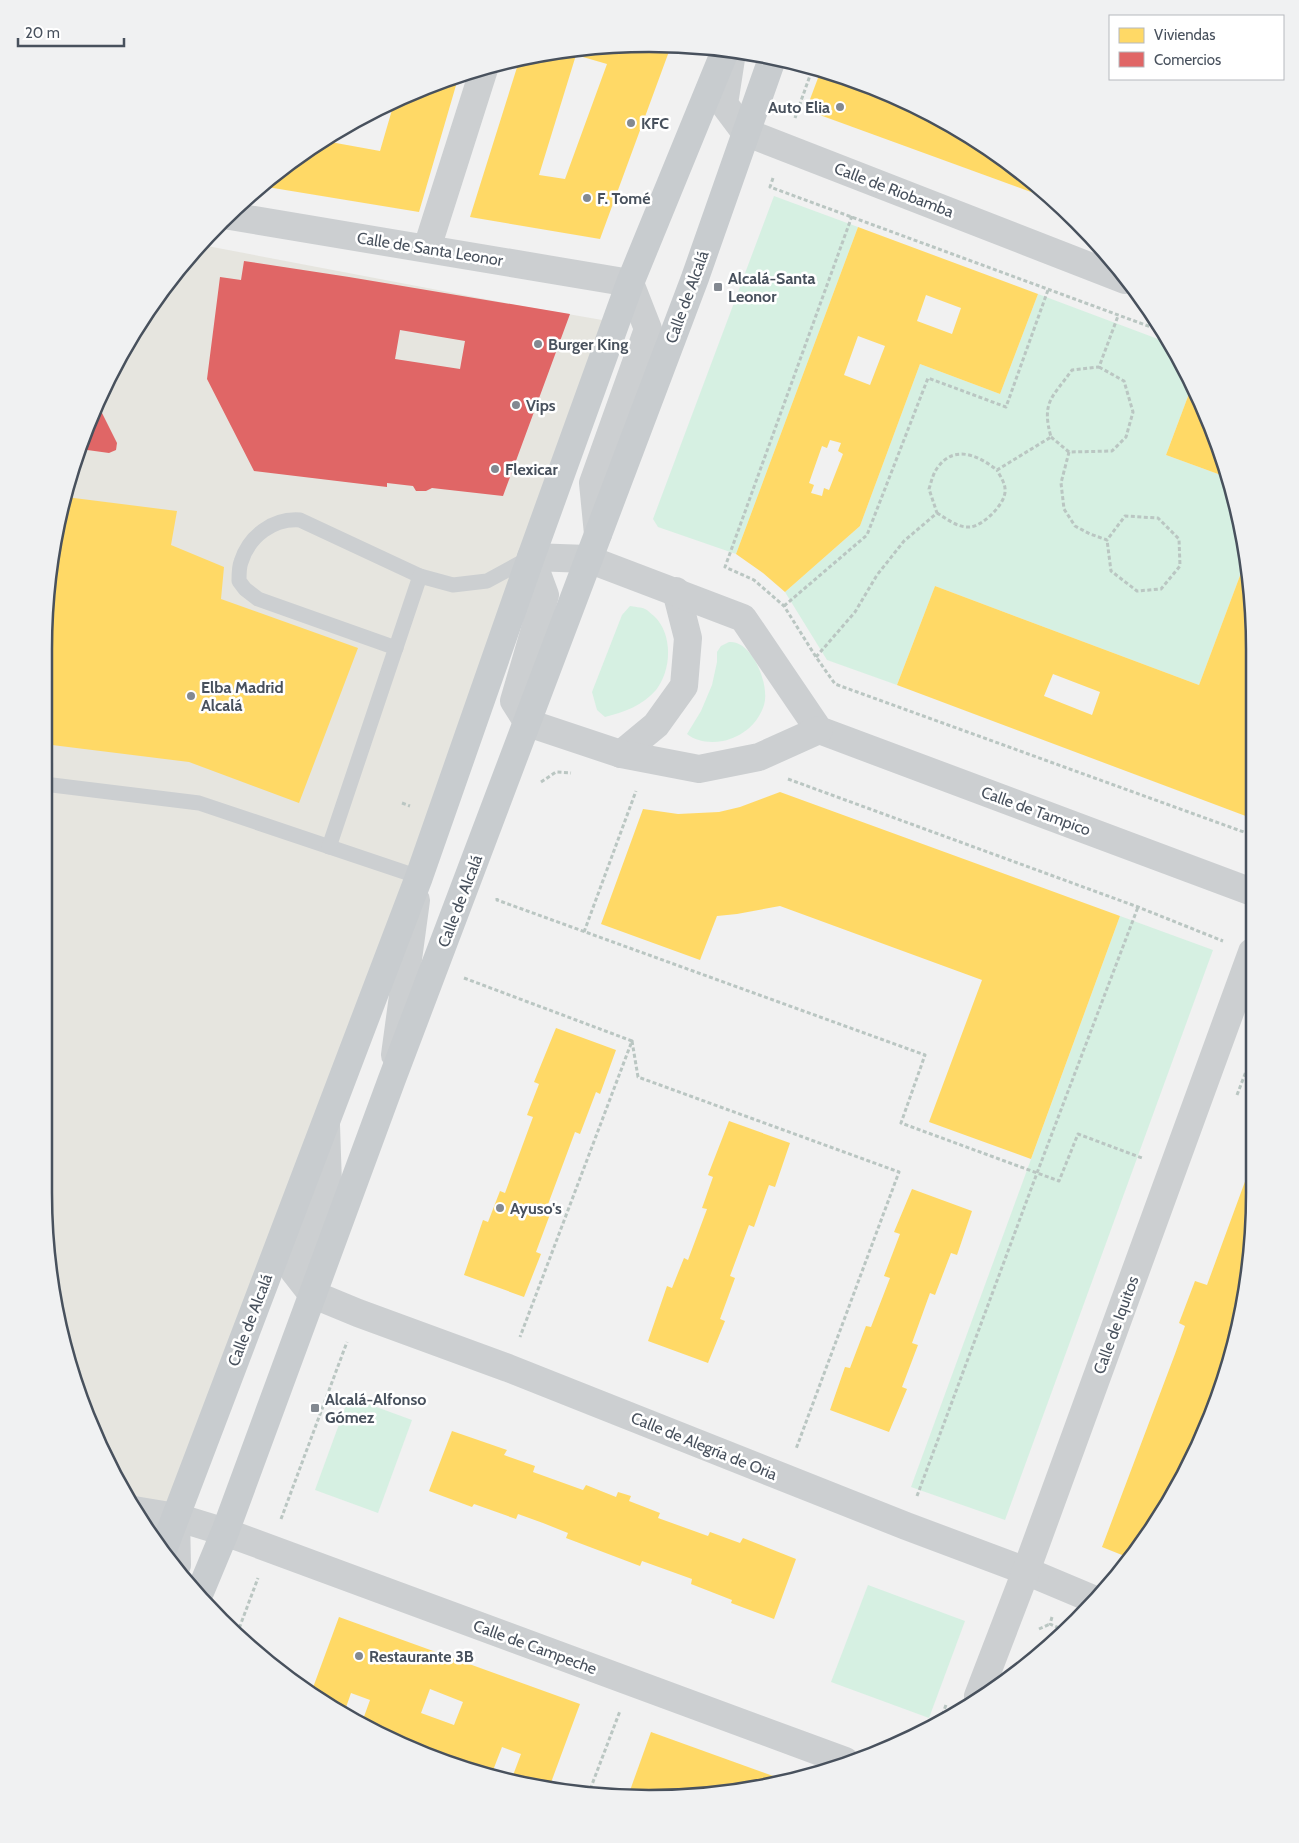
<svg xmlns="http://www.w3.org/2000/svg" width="1299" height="1843" viewBox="0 0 1299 1843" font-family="Cabin,sans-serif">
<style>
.commercial{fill:#e6e5df}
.green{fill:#d6f0e2}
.homes{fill:#ffd966;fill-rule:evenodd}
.shops{fill:#e06666;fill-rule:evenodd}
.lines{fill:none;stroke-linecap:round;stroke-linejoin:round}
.path{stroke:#bac6c2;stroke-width:3;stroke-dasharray:4 2.5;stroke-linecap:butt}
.service{stroke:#cccfd1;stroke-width:15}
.minor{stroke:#cccfd1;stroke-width:28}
.tertiary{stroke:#cccfd1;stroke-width:28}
.primary{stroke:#c8cccf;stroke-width:28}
.poi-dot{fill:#838991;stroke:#fff;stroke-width:2}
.labels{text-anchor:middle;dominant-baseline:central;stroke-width:5;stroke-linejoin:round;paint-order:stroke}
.poi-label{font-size:16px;font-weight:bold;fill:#48515d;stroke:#fff;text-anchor:start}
.street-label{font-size:16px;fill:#48515d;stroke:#fff}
.rim{fill:none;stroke:#48515d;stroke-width:2.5}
</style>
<rect width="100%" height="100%" fill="#f1f1f1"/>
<path class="commercial" d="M202,245L516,305L608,321L163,1550L146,1530L106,1461L64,1351L44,1193V649L55,531L90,418L125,347L169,281Z"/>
<g class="green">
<path d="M774,196L858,227L736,554L658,527L653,519Z"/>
<path d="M1038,294L1166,342L1193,383L1166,455L1229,478L1235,492L1247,557L1199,685L935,586L897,685L827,660L785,592L860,526L920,364L1000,394Z"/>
<path d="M630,606C634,607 641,607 645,609C648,610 651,614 654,616C673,634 672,670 656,690C642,706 624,712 605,717L597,710L592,692L622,615Z"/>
<path d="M729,642C753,640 770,686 764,705C758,724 742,737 723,741C710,743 697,742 687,734L701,711L712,685L717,662V652L721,646Z"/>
<path d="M1120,916L1213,950L1005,1520L911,1487Z"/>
<path d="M349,1397L412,1420L378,1513L315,1490Z"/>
<path d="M868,1585L965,1621L929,1718L831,1682Z"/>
</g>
<g class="homes">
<path d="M671,46L600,239L470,217L519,61L570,49ZM576,55L607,64L565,179L539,175Z"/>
<path d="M821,70L917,106L1018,169L1050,199L806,110Z"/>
<path d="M459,75L419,212L261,186L325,141L380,151L394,103Z"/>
<path d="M858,227L1038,294L1000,394L920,364L860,526L785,592L763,573L736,554ZM926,295L961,308L952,334L917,321ZM858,336L885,346L870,385L844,375ZM830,440L841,443L838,451L843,454L829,490L824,488L822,496L811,493L814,485L809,483L822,446L827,448Z"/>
<path d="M1193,383L1229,478L1166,455Z"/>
<path d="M66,497L177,511L171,545L224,567L221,599L358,648L299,803L189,762L44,744V649L55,531Z"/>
<path d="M1247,557L1250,570L1251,818L897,685L935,586L1199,685ZM1053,674L1100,692L1092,715L1044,696Z"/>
<path d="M780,792L1120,916L1031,1159L929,1122L982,980L780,906L737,914L717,916L700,960L601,924L643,809L678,814L719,812L740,807Z"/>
<path d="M556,1028L616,1050L600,1094L596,1092L580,1134L575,1132L547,1207L552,1209L536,1252L541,1254L524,1297L464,1275L483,1220L488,1222L500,1191L505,1193L533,1117L527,1115L539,1084L534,1082Z"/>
<path d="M729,1121L790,1143L775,1187L769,1185L754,1227L749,1225L730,1276L735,1278L720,1319L725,1321L708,1363L648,1341L667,1286L672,1288L684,1258L688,1260L707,1209L702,1208L713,1177L708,1175Z"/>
<path d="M1254,1157V1233L1241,1314L1229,1342L1236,1345L1235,1347L1186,1472L1132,1559L1102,1547L1175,1354L1185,1326L1179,1323L1195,1281L1207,1285Z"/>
<path d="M912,1189L972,1211L957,1255L951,1253L935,1295L930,1293L912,1343L918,1345L902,1387L907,1389L889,1432L830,1410L845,1367L850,1368L866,1326L871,1327L890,1278L884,1276L900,1234L894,1232Z"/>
<path d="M452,1431L507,1450L504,1455L535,1466L533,1472L583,1490L586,1485L616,1497L618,1492L631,1496L629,1501L660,1513L658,1518L708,1536L710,1532L740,1543L743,1538L796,1559L774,1619L731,1603L732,1600L691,1584L692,1579L642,1561L640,1566L566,1538L568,1533L543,1523L518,1514L516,1519L474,1504L472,1507L429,1491Z"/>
<path d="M339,1617L580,1704L549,1788L512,1778L521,1754L502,1747L492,1773L457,1764L459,1759L400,1737L397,1743L361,1725L370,1700L351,1693L343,1716L311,1693ZM430,1689L463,1702L454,1725L421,1713Z"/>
<path d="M651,1732L787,1781L767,1788L689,1798L628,1796Z"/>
</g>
<g class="shops">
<path d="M244,261L349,277L570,314L503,496L432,488L426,491H416L413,486L387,483V487L254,471L207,379L220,277L241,280ZM400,330L465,341L460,369L395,359Z"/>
<path d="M97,403L117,443L116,450L109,453L80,449L90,418Z"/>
</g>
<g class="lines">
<g class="path">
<path d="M795,118L813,67"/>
<path d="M773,178L770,187L1159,330"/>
<path d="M852,216L725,567L754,580L784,606L816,657L835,684L1252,835"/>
<path d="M1099,367L1124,381L1133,412L1126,437L1112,451L1069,452L1061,483L1064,509L1075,526L1090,534L1107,540L1125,516L1158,518L1179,539L1180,566L1161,589L1137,591L1111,571L1107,540"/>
<path d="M1051,437L1069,452"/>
<path d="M937,513C947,519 958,528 970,527C983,526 1007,503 1005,489C1005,483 1000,476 997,470"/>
<path d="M784,606L867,535L928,378L1006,407L1048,290"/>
<path d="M816,657L855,612L877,575L904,541L937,513L929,489C931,483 933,473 938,467C955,444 979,456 997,470L1051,437C1041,401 1053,397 1072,370L1099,367L1118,316"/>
<path d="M788,779L1138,907L1223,941"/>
<path d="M541,782L556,772L571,773"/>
<path d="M402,803L410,806"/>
<path d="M497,898V900L925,1055L901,1123L1059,1181L1078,1134L1142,1158"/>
<path d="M584,932L636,791"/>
<path d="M464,978L632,1041L520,1337"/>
<path d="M632,1041L638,1077L899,1172L796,1449"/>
<path d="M1237,1095L1253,1053"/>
<path d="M917,1496L1037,1173L1138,907"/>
<path d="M281,1519L347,1342"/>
<path d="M1052,1617L1050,1624L1066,1631"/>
<path d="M1039,1629L1050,1624"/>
<path d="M237,1634L258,1578"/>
<path d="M940,1721L946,1705"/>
<path d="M588,1795L620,1711"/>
</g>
<g class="service">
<path d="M396,648L258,599L245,589L239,581C239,575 239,567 241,562C249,536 273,518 300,520L420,576"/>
<path d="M44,784L199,803L419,877"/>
<path d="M329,847L420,576L453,585L487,581L531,557"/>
</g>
<g class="minor">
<path d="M732,52L724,104L745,132L1125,280"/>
<path d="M230,216L630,283L648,329L593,483L598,534"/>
<path d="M427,248L484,69"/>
<path d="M528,723L514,701L545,595L531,557L588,559"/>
<path d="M621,754L656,725L684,686L688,638L676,591"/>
<path d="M395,1055L416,900"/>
<path d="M326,1125L328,1184L294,1271L312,1294L358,1313L508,1368L906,1526L1026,1571L1095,1600"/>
<path d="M134,1510L176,1517L225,1532L845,1761"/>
<path d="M176,1517L177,1565"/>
<path d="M978,1696L1026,1571L1252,952"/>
</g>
<g class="tertiary">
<path d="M588,559L743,618L819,730L1252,892"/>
<path d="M528,723L621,754L699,769L759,757L819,730"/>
</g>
<g class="primary">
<path d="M163,1550L419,877L531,557L630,283L725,51"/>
<path d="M200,1592L225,1532L392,1079L695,278L772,59"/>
</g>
</g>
<g class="poi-dot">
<circle cx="840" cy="107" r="5"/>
<circle cx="631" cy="123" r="5"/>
<circle cx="587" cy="198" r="5"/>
<rect x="713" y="282" width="10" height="10" rx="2.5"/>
<circle cx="538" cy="344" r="5"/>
<circle cx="516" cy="405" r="5"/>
<circle cx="495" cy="469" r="5"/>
<circle cx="191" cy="696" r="5"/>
<circle cx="500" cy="1208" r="5"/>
<rect x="310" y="1403" width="10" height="10" rx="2.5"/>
<circle cx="359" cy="1656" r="5"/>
</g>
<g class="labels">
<g class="poi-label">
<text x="830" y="107" text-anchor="end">Auto Elia</text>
<text x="641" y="123">KFC</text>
<text x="597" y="198">F. Tomé</text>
<text x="728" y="278">Alcalá-Santa<tspan x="728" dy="18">Leonor</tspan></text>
<text x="548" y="344">Burger King</text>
<text x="526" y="405">Vips</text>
<text x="505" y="469">Flexicar</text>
<text x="201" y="687">Elba Madrid<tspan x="201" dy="18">Alcalá</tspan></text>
<text x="510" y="1208">Ayuso's</text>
<text x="325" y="1399">Alcalá-Alfonso<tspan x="325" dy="18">Gómez</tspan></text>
<text x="369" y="1656">Restaurante 3B</text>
</g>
<g class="street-label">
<text transform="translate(894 190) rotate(21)">Calle de Riobamba</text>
<text transform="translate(430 249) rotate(9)">Calle de Santa Leonor</text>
<text transform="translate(687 297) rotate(-70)">Calle de Alcalá</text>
<text transform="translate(1036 811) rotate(20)">Calle de Tampico</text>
<text transform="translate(460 901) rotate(-69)">Calle de Alcalá</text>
<text transform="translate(250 1320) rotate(-69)">Calle de Alcalá</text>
<text transform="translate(1116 1325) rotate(-70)">Calle de Iquitos</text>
<text transform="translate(704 1446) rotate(22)">Calle de Alegría de Oria</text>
<text transform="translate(535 1647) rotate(20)">Calle de Campeche</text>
</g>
</g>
<path d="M0 0H1299V1843H0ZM649 52H649A597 597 0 0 1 1246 649V1193A597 597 0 0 1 649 1790H649A597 597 0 0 1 52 1193V649A597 597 0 0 1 649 52Z" fill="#f0f1f2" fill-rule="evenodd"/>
<path class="rim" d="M649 52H649A597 597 0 0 1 1246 649V1193A597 597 0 0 1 649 1790H649A597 597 0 0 1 52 1193V649A597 597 0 0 1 649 52Z"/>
<rect x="1109" y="15" width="175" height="65" fill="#ffffff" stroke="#b6b9be"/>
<rect x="1119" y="28" width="25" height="15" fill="#ffd966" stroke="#b6b9be"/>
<text x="1154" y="40" font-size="15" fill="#48515d">Viviendas</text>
<rect x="1119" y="52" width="25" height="15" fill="#e06666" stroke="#b6b9be"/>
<text x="1154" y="65" font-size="15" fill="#48515d">Comercios</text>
<path d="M18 38v8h106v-8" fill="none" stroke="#48515d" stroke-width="2.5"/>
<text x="25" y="38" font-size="15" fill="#48515d" stroke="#ffffff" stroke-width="4" paint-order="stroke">20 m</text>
</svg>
